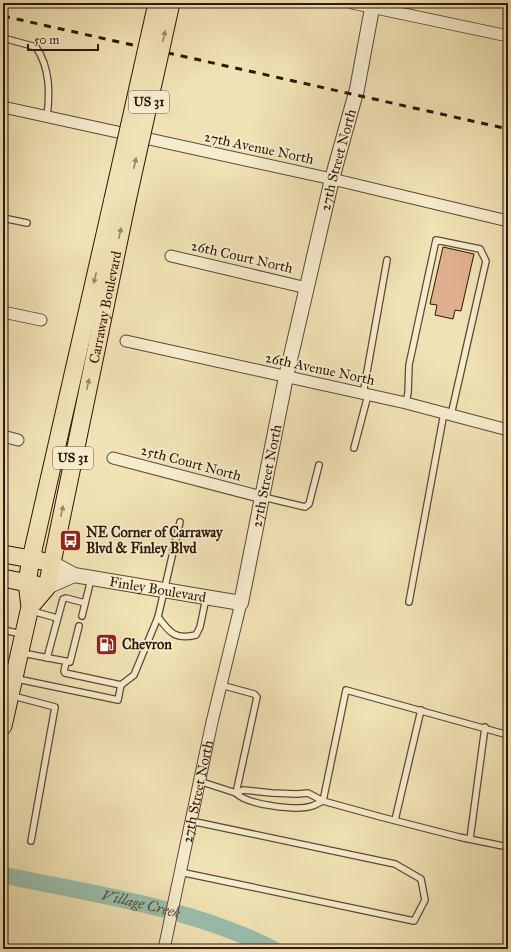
<svg xmlns="http://www.w3.org/2000/svg" width="511" height="952" viewBox="0 0 511 952" font-family="'IM FELL Great Primer',serif">
<style>
.lines{fill:none;stroke-linecap:round;stroke-linejoin:round}
.river{stroke:#9abead;stroke-width:17}
.building{fill:#e0af8d;stroke:#301605}
.service-casing{stroke:#604931;stroke-width:8}
.minor-casing{stroke:#604931;stroke-width:13}
.tertiary-casing{stroke:#604931;stroke-width:16}
.primary-casing{stroke:#301605;stroke-width:19}
.service{stroke:#f5ecce;stroke-width:5.5}
.minor{stroke:#f5ecce;stroke-width:11}
.tertiary{stroke:#f5ecce;stroke-width:14}
.primary{stroke:#f0e2b4;stroke-width:17}
.rail{stroke:#301605;stroke-width:3;stroke-dasharray:7 7;stroke-linecap:butt}
.primary-bridge-casing{stroke:#301605;stroke-width:19;stroke-linecap:butt}
.primary-bridge{stroke:#f0e2b4;stroke-width:17}
.oneway{fill:#9a8665}
.labels{text-anchor:middle;dominant-baseline:central;stroke-width:3.5;stroke-linejoin:round;paint-order:stroke}
.shield{fill:#f5ecce;stroke:#6b5641;stroke-width:1}
.shield-label{font-size:13px;font-weight:bold;fill:#301605}
.street-label{font-size:14px;fill:#301605;stroke:#f5ecce}
.poi-label{font-size:14px;font-weight:bold;fill:#301605;stroke:#f5ecce;text-anchor:start}
.water-label{font-size:15px;font-style:italic;fill:#555140;stroke:#f5ecce}
</style>
<rect width="100%" height="100%" fill="#f0e2b4"/>
<filter id="stains"><feTurbulence type="fractalNoise" baseFrequency=".005" numOctaves="4"/><feColorMatrix values="0 0 0 0 .2 0 0 0 0 .09 0 0 0 0 .02 0 0 0 .5 -.17"/></filter>
<radialGradient id="worn" r=".72"><stop offset=".6" stop-color="#630" stop-opacity="0"/><stop offset="1" stop-color="#630" stop-opacity=".3"/></radialGradient>
<g class="lines">
<path class="river" id="s1" d="M3,875C93,894 190,907 273,949"/>
</g>
<path class="building" d="M443,247L474,254L461,311L455,310L453,319L435,315L437,305L430,304Z"/>
<g class="lines">
<defs>
<g id="service">
<path d="M3,38L36,47C50,68 50,92 47,117"/>
<path d="M3,218L27,223"/>
<path d="M363,394L387,260"/>
<path d="M406,403L408,393L409,365L436,240L480,249L486,261L451,415"/>
<path d="M354,448L368,395"/>
<path d="M263,497L305,507L309,504L319,465"/>
<path d="M409,602L444,413"/>
<path d="M32,611L57,618"/>
<path d="M82,616L91,579"/>
<path d="M158,617C170,633 175,640 196,635L200,627L206,598"/>
<path d="M3,630L22,634"/>
<path d="M22,653L70,662L79,626"/>
<path d="M47,658L63,599L66,598L85,603"/>
<path d="M66,663L64,671L65,673L121,685L134,675L158,617L180,522"/>
<path d="M3,676L118,700L121,685"/>
<path d="M221,685L254,694L257,697L236,793"/>
<path d="M13,696L55,707L31,841"/>
<path d="M199,781L236,793C247,805 297,811 312,806C316,805 320,802 323,801"/>
<path d="M236,793L243,790L272,793L297,794L308,793L323,801L381,817L459,837L508,847"/>
<path d="M323,801L346,690L508,735"/>
<path d="M395,820L421,710"/>
<path d="M470,839L485,727"/>
<path d="M180,872L414,921L425,900L421,879L395,864L191,821"/>
</g>
<g id="minor">
<path d="M352,3L508,36"/>
<path d="M3,107L332,179L508,221"/>
<path d="M171,256L307,288"/>
<path d="M3,312L41,320"/>
<path d="M126,341L406,403L508,430"/>
<path d="M3,436L18,440"/>
<path d="M113,458L262,497"/>
<path id="s2" d="M164,949L212,722L241,603"/>
</g>
<g id="tertiary">
<path id="s3" d="M52,563L74,575L241,603L286,377L332,179L357,89L373,3"/>
<path d="M47,587L74,575"/>
</g>
<g id="primary">
<path d="M3,554L42,561"/>
<path d="M3,578L37,585"/>
<path id="s4" d="M30,607L47,587L127,201"/>
<path d="M3,726L30,607L27,582L31,559L113,199"/>
</g>
</defs>
<use href="#service" class="service-casing"/>
<use href="#minor" class="minor-casing"/>
<use href="#tertiary" class="tertiary-casing"/>
<use href="#primary" class="primary-casing"/>
<use href="#service" class="service"/>
<use href="#minor" class="minor"/>
<use href="#tertiary" class="tertiary"/>
<use href="#primary" class="primary"/>
<path class="rail" d="M3,16L508,129"/>
<defs>
<g id="primary-bridge">
<path d="M113,199L157,3"/>
<path d="M127,201L171,3"/>
</g>
</defs>
<use href="#primary-bridge" class="primary-bridge-casing"/>
<use href="#primary-bridge" class="primary-bridge"/>
</g>
<defs><path id="oneway-solid" d="M-6-.8H1V-3.2L6.5 0L1 3.2V.8H-6Z"/></defs>
<g class="oneway">
<use href="#oneway-solid" transform="translate(164 36) rotate(-77)"/>
<use href="#oneway-solid" transform="translate(135 163) rotate(-77)"/>
<use href="#oneway-solid" transform="translate(120 233) rotate(-78)"/>
<use href="#oneway-solid" transform="translate(95 278) rotate(103)"/>
<use href="#oneway-solid" transform="translate(88 384) rotate(-78)"/>
<use href="#oneway-solid" transform="translate(62 511) rotate(-78)"/>
</g>
<defs>
<symbol id="bus-square" viewBox="-11 -11 22 22"><rect x="-9" y="-9" width="18" height="18" rx="4" fill="#8f2418" stroke="#f5ecce"/><path d="M-5-6H5V4H4V6H2V4H-2V6H-4V4H-5ZM-3.5-4V0h7V-4ZM-3.5 1.2v1.5H-2V1.2ZM2 1.2v1.5H3.5V1.2Z" fill="#fff"/></symbol>
<symbol id="fuel-square" viewBox="-11 -11 22 22"><rect x="-9" y="-9" width="18" height="18" rx="4" fill="#8f2418" stroke="#f5ecce"/><path d="M-5.5-6h7V0h2V4h1.3V-2.5L3-4.5l.8-.8L6-3V5H2.5V1h-1V6h-7ZM-4.2-4.7v3.2H.2V-4.7Z" fill="#fff"/></symbol>
</defs>
<g fill-rule="evenodd">
<use href="#bus-square" x="58" y="528" width="25" height="25"/>
<use href="#fuel-square" x="94" y="632" width="25" height="25"/>
</g>
<g class="labels">
<g class="shield">
<rect x="129" y="91" width="40" height="22" rx="3"/>
<rect x="53" y="447" width="40" height="22" rx="3"/>
</g>
<g class="shield-label">
<text x="149" y="102">US 31</text>
<text x="73" y="458">US 31</text>
</g>
<g class="street-label">
<text transform="translate(259 148) rotate(12)">27th Avenue North</text>
<text stroke="none"><textPath href="#s3" startOffset="648">27th Street North</textPath></text>
<text transform="translate(242 257) rotate(13)">26th Court North</text>
<text stroke="none"><textPath href="#s4" startOffset="312">Carraway Boulevard</textPath></text>
<text transform="translate(320 369) rotate(12)">26th Avenue North</text>
<text transform="translate(191 463) rotate(15)">25th Court North</text>
<text stroke="none"><textPath href="#s3" startOffset="324">27th Street North</textPath></text>
<text stroke="none"><textPath href="#s3" startOffset="110">Finley Boulevard</textPath></text>
<text stroke="none"><textPath href="#s2" startOffset="161">27th Street North</textPath></text>
</g>
<g class="poi-label">
<text x="86" y="532">NE Corner of Carraway<tspan x="86" dy="16">Blvd &amp; Finley Blvd</tspan></text>
<text x="122" y="644">Chevron</text>
</g>
<g class="water-label">
<text stroke="none"><textPath href="#s1" startOffset="141">Village Creek</textPath></text>
</g>
</g>
<rect width="511" height="952" fill="none" stroke="#f0e2b4" stroke-width="16"/>
<rect x="4" y="4" width="503" height="944" fill="none" stroke="#301605" stroke-width="2"/>
<rect x="8" y="8" width="495" height="936" fill="none" stroke="#301605"/>
<path d="M28 44v6h70v-6" fill="none" stroke="#301605" stroke-width="2"/>
<text x="34" y="44" font-size="12" fill="#301605" stroke="#f5ecce" stroke-width="3" paint-order="stroke">50 m</text>
<rect width="100%" height="100%" filter="url(#stains)"/>
<rect width="100%" height="100%" fill="url(#worn)"/>
</svg>
